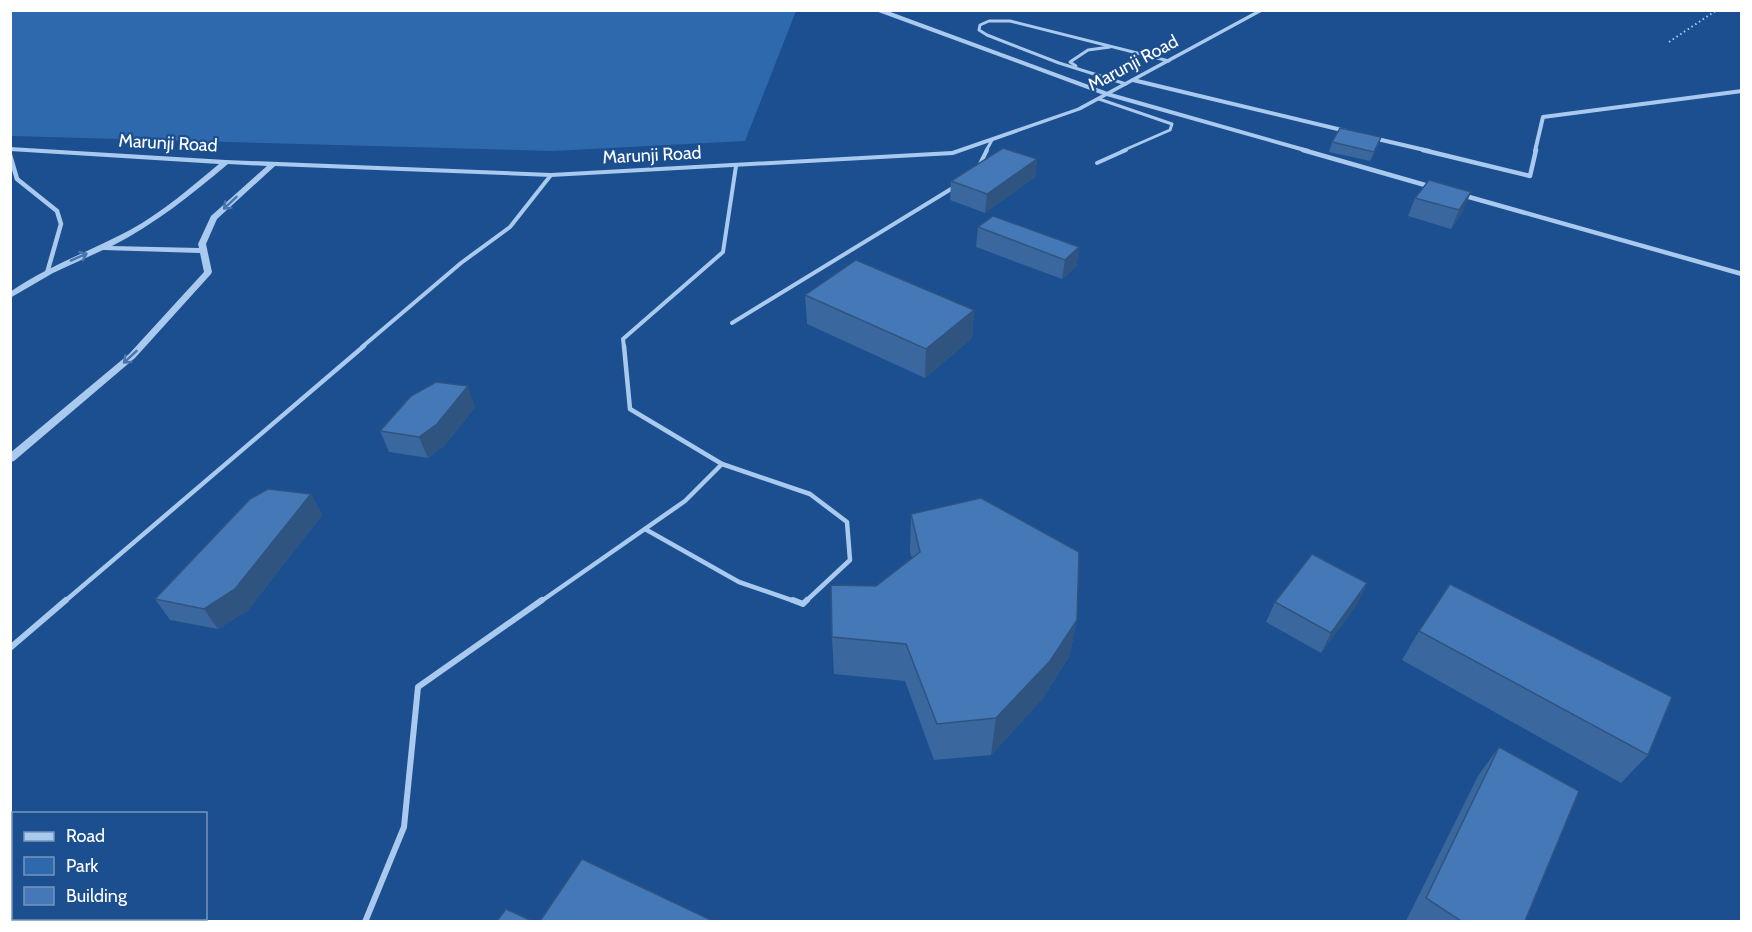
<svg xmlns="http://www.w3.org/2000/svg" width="1752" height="932" viewBox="0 0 1752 932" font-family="Cabin,sans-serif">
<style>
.green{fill:#2e69ad}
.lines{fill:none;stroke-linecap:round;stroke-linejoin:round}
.path{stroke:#a9c9ee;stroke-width:2;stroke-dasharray:1.5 3;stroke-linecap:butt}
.service-far3{stroke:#a9c9ee;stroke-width:3}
.service-far2{stroke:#a9c9ee;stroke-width:4}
.service-far1{stroke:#a9c9ee;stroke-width:4.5}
.service{stroke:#a9c9ee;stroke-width:6}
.minor-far1{stroke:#a9c9ee;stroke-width:4}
.minor{stroke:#a9c9ee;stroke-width:4.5}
.tertiary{fill:#a9c9ee;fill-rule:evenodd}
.wall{fill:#3a679d}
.shaded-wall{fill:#305480}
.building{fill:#4478b7;stroke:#305480;stroke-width:1.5}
.oneway{stroke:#4674ac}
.labels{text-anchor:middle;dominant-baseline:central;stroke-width:4.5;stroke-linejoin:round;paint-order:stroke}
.far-street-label{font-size:18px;fill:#fff;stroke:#1b4f8f}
</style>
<rect width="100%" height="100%" fill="#1b4f8f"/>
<path class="green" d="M11,10H796V11L745,141L552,151L11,136Z"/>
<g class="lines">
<path class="path" d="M1669,42L1717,10"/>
<g class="service-far3">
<path d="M1076,66L1070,62L1088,50L1110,47"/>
<path d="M1126,84L1059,63L987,35L979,30L980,25L989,21H1010L1169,61"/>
<path d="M1099,99L1172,124L1170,130L1122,151"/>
<path d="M986,151L992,140"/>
</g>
<g class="service-far2">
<path d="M1097,163L1126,150"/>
<path d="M980,164L987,150"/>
<path d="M732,323L956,186"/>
<path d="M362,347L461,263L510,227L551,175"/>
<path d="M624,347L623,339L723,252L736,166"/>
</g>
<g class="service-far1">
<path d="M722,464L810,494L847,522L850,560L805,602"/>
<path d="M645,529L739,582L797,602"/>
<path d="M64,602L364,346"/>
<path d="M540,602L685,501L722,464L630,409L624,346"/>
</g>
<g class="service">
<path d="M793,600L803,604L807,600"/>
<path d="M10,648L66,600"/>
<path d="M365,922L404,827L418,687L542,600"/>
</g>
<g class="minor-far1">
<path d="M879,10L1107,94L1308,151"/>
<path d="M1133,80L1346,131"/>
<path d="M1373,138L1429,151"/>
<path d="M1535,151L1543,117L1742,91"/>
</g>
<g class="minor">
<path d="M1303,150L1432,187"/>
<path d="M1423,150L1530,176L1536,150"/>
<path d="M10,155L17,179L57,211L61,224L47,273"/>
<path d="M1462,195L1742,274"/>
</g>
<path class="tertiary" d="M1258,10H1265L1081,110L953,155L551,177L275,166L217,219L206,244L212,272L211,274L135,358L14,461L10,462V453L129,354L204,272L200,253L103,250L53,273L10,298V292C47,266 91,251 130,230C163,212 191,187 219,164L10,151V147L226,160L551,173L952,151L1077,108ZM228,164L267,166L211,216L198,244L199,248L112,246C155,224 191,195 228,164Z"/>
</g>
<g class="wall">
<path d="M1381,137L1378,146L1370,161L1329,152L1332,142Z"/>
<path d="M1037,159L1035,177L985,213L950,200L951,181Z"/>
<path d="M1415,198L1463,211L1451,229L1408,216Z"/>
<path d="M978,227L1079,247L1076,267L1062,279L976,247Z"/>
<path d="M805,295L974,310L972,338L925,378L807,324Z"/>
<path d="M475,407L445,445L428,458L389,452L380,431Z"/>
<path d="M311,494L322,515L248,610L218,629L170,620L155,599Z"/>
<path d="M911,514L1077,620L1069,657L1043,698L991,755L934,760L905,681L834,674L832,637L876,586L912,558L910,552Z"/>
<path d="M1367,583L1357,604L1321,653L1266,622L1275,602Z"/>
<path d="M1419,631L1648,755L1621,783L1402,660Z"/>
<path d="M1499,747L1525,921H1406L1478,776Z"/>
</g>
<g class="shaded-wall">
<path d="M1381,137L1378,146L1370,161L1374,152Z"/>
<path d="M1037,159L1035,177L985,213L987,194Z"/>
<path d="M1471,192L1463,211L1451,229L1459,210Z"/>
<path d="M1079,247L1076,267L1062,279L1065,260Z"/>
<path d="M974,310L972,338L925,378L926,349Z"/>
<path d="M468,386L475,407L445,445L428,458L419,437Z"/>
<path d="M311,494L322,515L248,610L218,629L204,609Z"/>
<path d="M1367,583L1357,604L1321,653L1331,633Z"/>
<path d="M1077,620L1069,657L1043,698L991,755L996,718Z"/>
</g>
<g class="building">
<path d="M1340,128L1381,137L1374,152L1332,142Z"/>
<path d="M1003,148L1037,159L987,194L951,181Z"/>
<path d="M1429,180L1471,192L1459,210L1415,198Z"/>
<path d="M993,216L1079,247L1065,260L978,227Z"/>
<path d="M856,260L974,310L926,349L805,295Z"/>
<path d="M436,382L468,386L437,424L419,437L380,431L411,396Z"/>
<path d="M268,489L311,494L235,589L204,609L155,599L250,499Z"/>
<path d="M981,498L1079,552L1077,620L1050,661L996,718L937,724L906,644L832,637L831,585L876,586L920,552L911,514Z"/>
<path d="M1312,554L1367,583L1331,633L1275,602Z"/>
<path d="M1450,584L1672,697L1648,755L1419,631Z"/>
<path d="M1499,747L1579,791L1525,921H1461L1426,898Z"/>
<path d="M582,859L713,921H540Z"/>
<path d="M506,909L532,921H497Z"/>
</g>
<defs><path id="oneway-shaft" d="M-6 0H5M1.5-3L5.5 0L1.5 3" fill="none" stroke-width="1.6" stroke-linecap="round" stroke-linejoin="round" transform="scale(1.5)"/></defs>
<g class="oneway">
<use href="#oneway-shaft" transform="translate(230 203) rotate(137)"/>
<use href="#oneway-shaft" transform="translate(79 257) rotate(-24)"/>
<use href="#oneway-shaft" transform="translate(130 357) rotate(137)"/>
</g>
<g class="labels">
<g class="far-street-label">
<text transform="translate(1133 63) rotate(-28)">Marunji Road</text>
<text transform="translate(168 143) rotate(3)">Marunji Road</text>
<text transform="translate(652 155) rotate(-3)">Marunji Road</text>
</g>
</g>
<rect width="1752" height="932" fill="none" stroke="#ffffff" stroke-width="24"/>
<rect x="12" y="812" width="195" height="108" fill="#1b4f8f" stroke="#7695bc" stroke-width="1.5"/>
<rect x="24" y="832" width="30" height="9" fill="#a9c9ee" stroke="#7695bc" stroke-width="1.5"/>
<text x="66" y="842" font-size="18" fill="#ffffff">Road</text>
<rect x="24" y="857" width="30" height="18" fill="#2e69ad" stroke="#7695bc" stroke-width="1.5"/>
<text x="66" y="872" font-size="18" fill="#ffffff">Park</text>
<rect x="24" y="887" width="30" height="18" fill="#4478b7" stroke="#7695bc" stroke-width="1.5"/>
<text x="66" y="902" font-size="18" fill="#ffffff">Building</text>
</svg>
